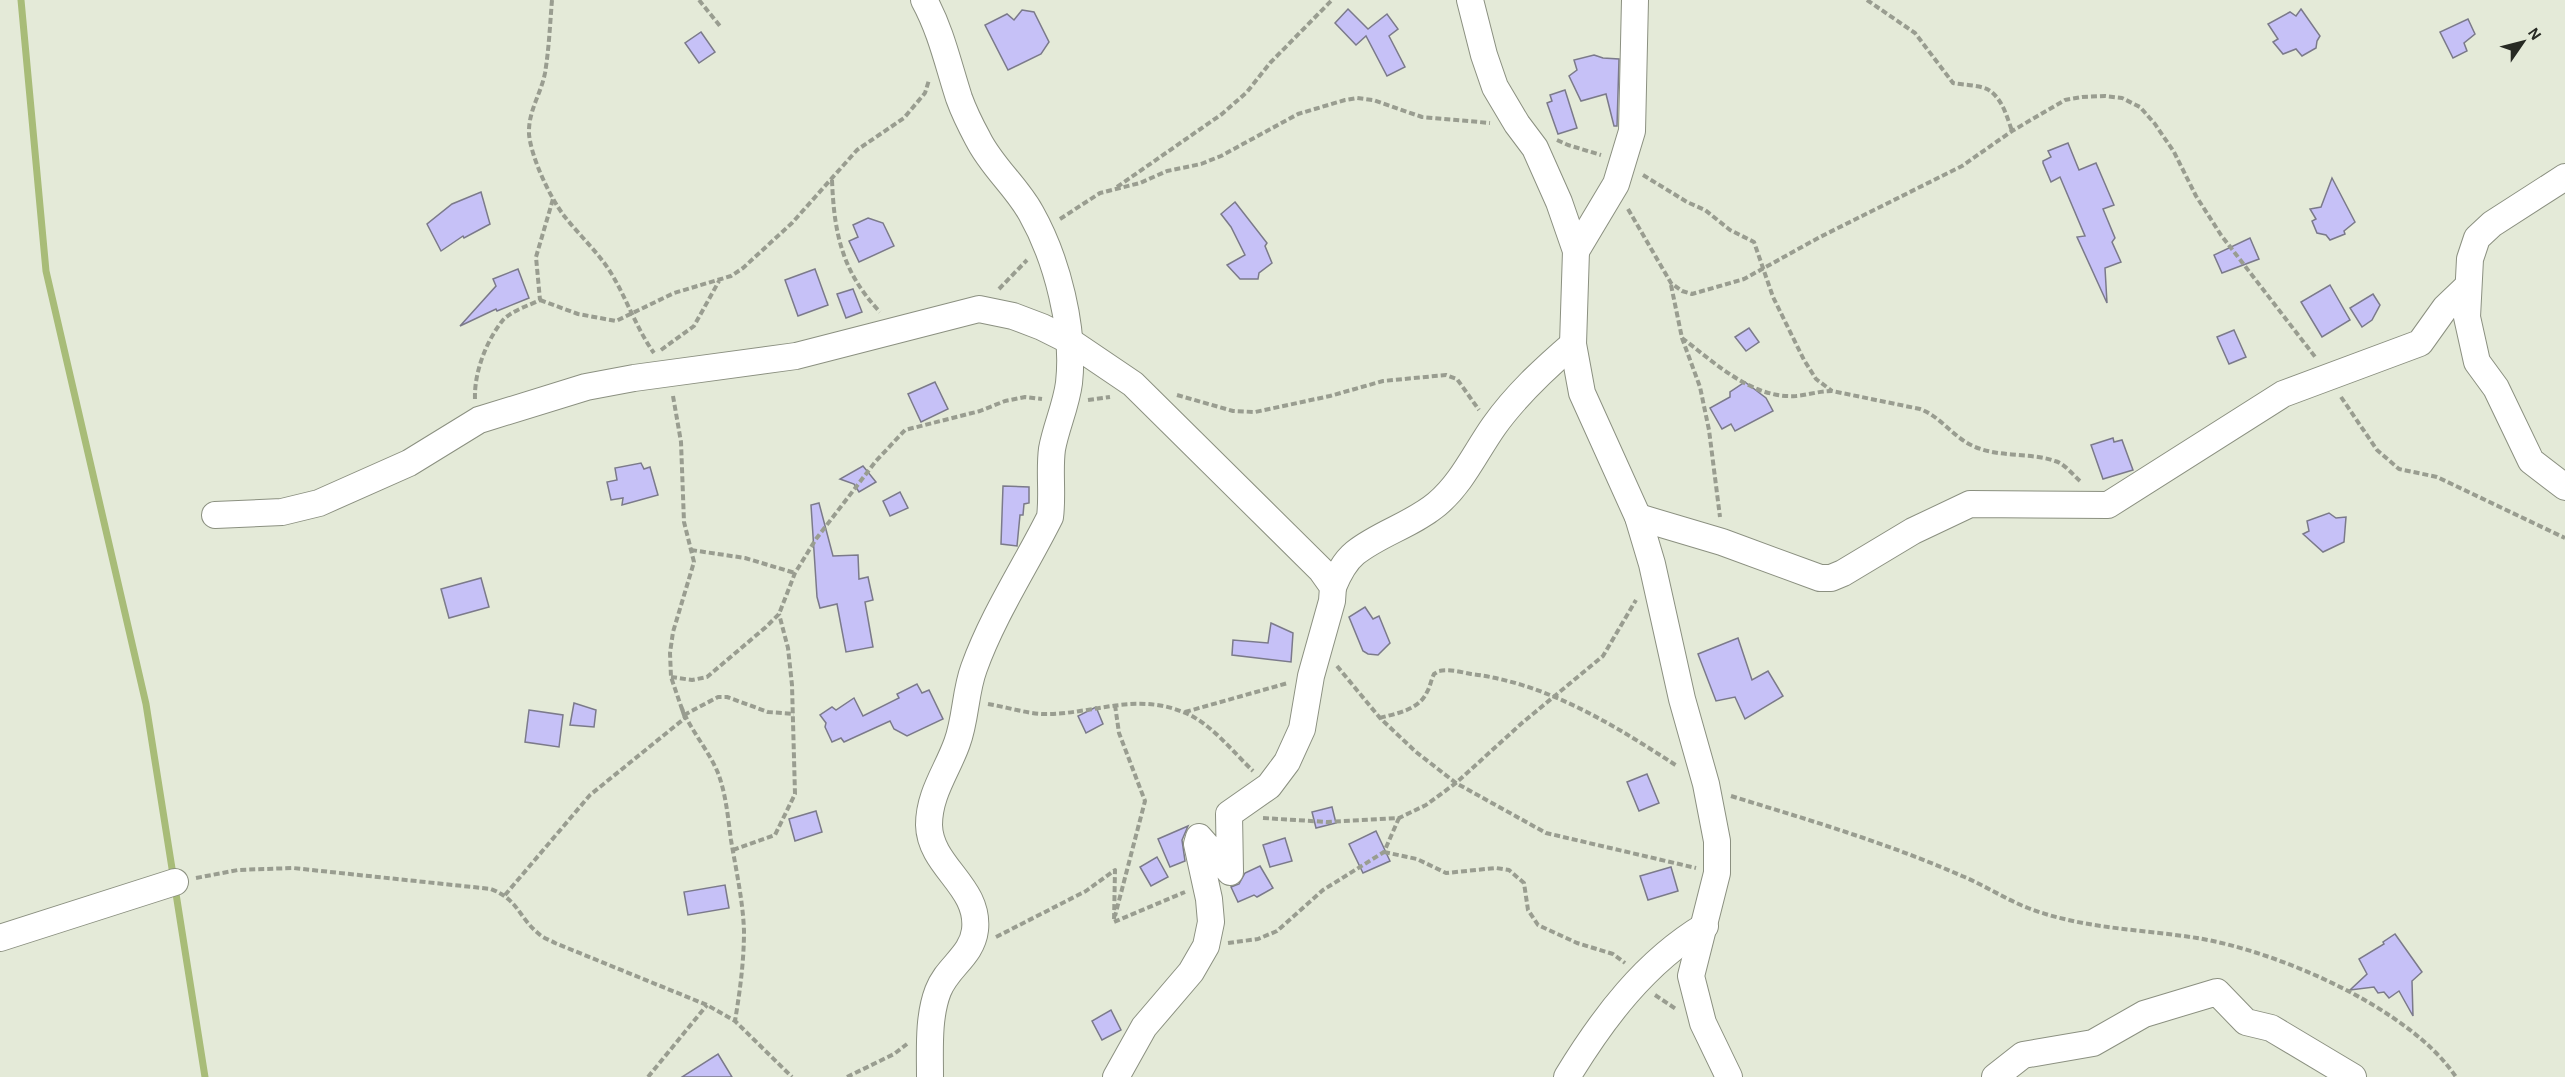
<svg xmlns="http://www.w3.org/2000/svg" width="2565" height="1077" viewBox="0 0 2565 1077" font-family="'Alegreya Sans',sans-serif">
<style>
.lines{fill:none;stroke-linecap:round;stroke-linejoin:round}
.stream{stroke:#a8bc78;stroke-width:7}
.building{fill:#c6c1f7;stroke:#7b7a8a;stroke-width:1.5}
.minor-casing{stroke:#8b9080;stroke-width:28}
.path{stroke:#999d90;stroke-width:4;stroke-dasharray:6 3;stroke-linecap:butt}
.minor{stroke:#fff;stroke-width:26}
</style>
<rect width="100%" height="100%" fill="#e4ead8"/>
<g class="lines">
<path class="stream" d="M21,0L46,271L146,704L205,1077"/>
</g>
<g class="building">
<path d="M1348,9L1368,29L1387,14L1398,29L1389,36L1405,67L1387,76L1366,36L1356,45L1335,23Z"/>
<path d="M2301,9L2320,36L2317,41L2316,48L2302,56L2296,49L2283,54L2273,42L2278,39L2268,24L2290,12L2296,16Z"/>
<path d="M1022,10L1034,12L1049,42L1041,54L1008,70L985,25L1007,14L1014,20Z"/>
<path d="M2468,19L2475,34L2464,43L2467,51L2453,58L2440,32Z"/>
<path d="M701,32L715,52L699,63L685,43Z"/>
<path d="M1594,55L1603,58L1619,59L1617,126H1614L1606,94L1581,101L1569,76L1577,70L1574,60Z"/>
<path d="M1565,90L1577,128L1558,134L1547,103L1552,101L1550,95Z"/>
<path d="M2068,143L2079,170L2096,163L2114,205L2103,209L2115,238L2112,242L2121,262L2105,268L2107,303L2077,237L2085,236L2060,177L2051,182L2043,163V161L2051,157L2048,151Z"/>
<path d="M2332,178L2355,222L2344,231L2345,234L2330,240L2326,235L2317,233L2312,221L2316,219L2310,209L2321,207Z"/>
<path d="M481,192L490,224L464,238L463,236L441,251L427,224L452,204Z"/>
<path d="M1235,202L1267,243L1265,246L1272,263L1259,273L1258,279H1240L1227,265L1245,255L1231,227L1221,214Z"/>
<path d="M868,218L883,223L894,246L859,262L849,241L858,237L853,225Z"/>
<path d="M2250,238L2259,259L2222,273L2214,255Z"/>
<path d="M518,269L529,298L497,311L496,309L460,326L496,286L493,279Z"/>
<path d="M815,269L828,305L798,316L785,280Z"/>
<path d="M2330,285L2350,320L2322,337L2301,302Z"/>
<path d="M853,289L862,312L846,318L837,294Z"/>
<path d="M2373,294L2380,305L2372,320L2362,327L2350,308Z"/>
<path d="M1749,328L1759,342L1746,351L1735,337Z"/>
<path d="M2234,330L2246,357L2229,364L2217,337Z"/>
<path d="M935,382L948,409L921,422L908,394Z"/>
<path d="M1745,382L1766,398L1773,411L1735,431L1731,424L1722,429L1710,408L1730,397V392Z"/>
<path d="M2113,438L2114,442L2122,440L2133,470L2103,479L2091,445Z"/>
<path d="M641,463L644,469L650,467L658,495L622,505L623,498L611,500L607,482L617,480L615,468Z"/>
<path d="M863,466L876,482L859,492L854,484L840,479Z"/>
<path d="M1003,486L1029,487V503L1024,504L1023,515H1020L1017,546L1001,544Z"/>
<path d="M900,492L908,508L890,516L883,501Z"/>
<path d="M819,503L833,556L858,555L859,579L868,577L873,600L865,602L873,647L846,652L837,604L820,608L817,597L811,505Z"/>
<path d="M2329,513L2336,518L2346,517L2344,542L2323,552L2303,534L2309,531L2307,521Z"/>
<path d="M481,578L489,607L449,618L441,589Z"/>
<path d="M1365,607L1373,619L1379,616L1390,643L1378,655L1368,654L1363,651L1349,617Z"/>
<path d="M1271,623L1293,633L1291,662L1232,655L1233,640L1268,643Z"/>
<path d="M1738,638L1752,680L1768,671L1783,696L1745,719L1735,697L1716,701L1698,654Z"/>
<path d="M917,684L922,693L929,690L943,719L907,736L894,729L890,721L844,742L841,738L832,742L825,727L826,723L820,715L832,707L836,710L854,698L863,716L899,698L897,694Z"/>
<path d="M574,703L596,710L594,727L570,725Z"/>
<path d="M1096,707L1103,724L1086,733L1078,716Z"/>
<path d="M529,710L563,715L559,747L525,742Z"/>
<path d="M1647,774L1659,803L1639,811L1627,782Z"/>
<path d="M1332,807L1336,823L1316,828L1312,812Z"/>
<path d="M816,811L822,832L795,841L789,819Z"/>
<path d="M1188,826L1182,840L1185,861L1170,867L1158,839Z"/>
<path d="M1376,831L1390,861L1363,873L1349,844Z"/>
<path d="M1285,838L1292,861L1270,867L1263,845Z"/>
<path d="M1157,857L1168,877L1151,886L1140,867Z"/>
<path d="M1260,866L1273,888L1257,897L1254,895L1238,902L1231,887L1239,884L1245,873Z"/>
<path d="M1671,867L1678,891L1648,900L1640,876Z"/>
<path d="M725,885L729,908L688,915L684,892Z"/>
<path d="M2395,934L2422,972L2412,981L2413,1016L2399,991L2389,998L2384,992L2378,993L2374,987L2350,990L2367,974L2359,959L2384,944L2383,942Z"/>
<path d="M1111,1010L1121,1030L1102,1040L1092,1021Z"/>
<path d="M718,1054L732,1077H682Z"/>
</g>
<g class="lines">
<defs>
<g id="minor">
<path d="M924,0C941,31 948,64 959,98C964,112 971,126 978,139C992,167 1016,186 1031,213C1057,259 1075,329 1069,383C1066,406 1056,427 1052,449C1049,471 1053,495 1050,517C1025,567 993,615 974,668C965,692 966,719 957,743C947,771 929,794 929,825C930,867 980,886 975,930C972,956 947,967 938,991C928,1017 930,1049 930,1077"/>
<path d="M1470,0L1484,55L1495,87L1517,124L1535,148L1559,202L1576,251L1573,344L1582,393L1638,517L1652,564L1682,699L1706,784L1717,841V873L1691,976L1703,1023L1729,1077"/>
<path d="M2565,177L2492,224L2477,238L2470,259L2467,317L2477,362L2496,388L2531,461L2565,487"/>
<path d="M1576,251L1616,184L1632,131L1635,0"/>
<path d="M215,515L282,512L319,503L409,463L479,420L586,387L634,378L796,356L979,309L1013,316L1042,327L1068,340L1133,384L1321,570L1333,587L1332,601L1311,676L1302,729L1287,762L1269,786L1229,814L1230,872L1199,837L1197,844L1209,899L1211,922L1206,946L1191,972L1144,1027L1116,1077"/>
<path d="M1638,517L1722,542L1820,578H1831L1843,573L1913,531L1970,504L2108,505L2283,394L2420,343L2445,308L2467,287"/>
<path d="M1333,587C1338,575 1344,562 1355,553C1380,533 1412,525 1437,504C1462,483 1475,453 1494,426C1516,395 1544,369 1573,344"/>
<path d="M0,938L175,882"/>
<path d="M1567,1077C1603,1018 1645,962 1705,926"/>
<path d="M1995,1077L2023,1055L2093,1043L2144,1014L2217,992L2246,1022L2271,1028L2353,1077"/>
</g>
</defs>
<use href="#minor" class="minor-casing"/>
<g class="path">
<path d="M552,0C550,24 549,49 545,73C541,94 528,111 529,134C531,157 550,198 565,217C580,236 598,252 611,273C627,299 636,328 654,353"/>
<path d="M699,0L720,26"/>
<path d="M1867,0L1915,33L1953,83C1963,85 1978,85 1987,89C2002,97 2007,117 2012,131"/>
<path d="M1557,140L1568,145L1601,155"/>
<path d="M1643,175L1687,202L1705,210L1730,230L1754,242L1773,297L1804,360L1816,379L1832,391"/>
<path d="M832,180C834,233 842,272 880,312"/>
<path d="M1117,187L1222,114L1247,92L1270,63L1332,0"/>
<path d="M1628,209L1671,283L1682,291L1692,294L1744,279L1820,237L1962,166L2012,131L2065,100L2082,97L2105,96L2122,98L2140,107L2155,124L2174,152L2196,196L2221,235L2316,358"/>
<path d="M1060,219L1100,193L1140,183L1167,171L1201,164L1221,156L1298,114L1345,100L1357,98L1373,100L1422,117L1490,123"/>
<path d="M1671,285L1682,338L1700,387L1709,430L1720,517"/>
<path d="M999,289L1027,260"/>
<path d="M540,300L578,314L616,321L674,293L731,276L743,268L792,223L857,150L904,118L925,93L929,80"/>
<path d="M1682,338C1714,362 1752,399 1796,396C1808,395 1819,391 1832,391L1920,409C1940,416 1953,437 1973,446C1999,458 2029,452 2055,461C2064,463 2073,475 2080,481"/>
<path d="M661,350L694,326L719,281"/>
<path d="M1177,395L1233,411L1255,412L1330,396L1383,381L1446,375L1457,379L1479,410"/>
<path d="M673,396L681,442L684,522L694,562L673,632L670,653L671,677L685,718L681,706C690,730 708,749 718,773C726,794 728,818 731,840C736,870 743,901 744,931C744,961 740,991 735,1021"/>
<path d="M2341,397L2377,450L2399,469L2437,477L2565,538"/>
<path d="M475,399C474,373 486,341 503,320C511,311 530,305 540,300L536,257L553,199"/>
<path d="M1088,400L1110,397"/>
<path d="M691,550L745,558L795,573"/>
<path d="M1337,666L1380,718L1416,752L1456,783L1546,833L1696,868"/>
<path d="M671,677L692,680L707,677L766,627L779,614L795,573L816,539L876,461L905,430L980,411L1005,401L1025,397L1042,399"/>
<path d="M988,704C1006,707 1025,713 1042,714C1092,715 1134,692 1183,712C1210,722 1232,751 1253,771"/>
<path d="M1115,705L1119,733L1145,801L1115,916"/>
<path d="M1185,712L1288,683"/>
<path d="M684,715L718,697H727L768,712L794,714"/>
<path d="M1380,718C1397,713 1419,710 1427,692C1430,687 1431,680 1434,674L1439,671C1450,669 1461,672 1471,674C1547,683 1614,725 1677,766"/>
<path d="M1731,796C1809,820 1887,843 1962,876C1984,885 2005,899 2028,908C2083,929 2140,929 2197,938C2277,951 2410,1008 2456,1077"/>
<path d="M1263,818L1327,822L1399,818L1426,805L1456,783L1522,723L1603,656L1636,600"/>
<path d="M733,850L775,835L795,794L792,685L788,648L779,614"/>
<path d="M1384,852L1417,859L1446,873L1496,868L1509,870L1524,883L1528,910L1538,925L1577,943L1613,954L1625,963"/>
<path d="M196,878L238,870L293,868L491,889C519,900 518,917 539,934C543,938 550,940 555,943L707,1005L735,1021L792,1077"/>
<path d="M505,895L590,795L685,718"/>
<path d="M996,937L1086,891L1115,870L1114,922L1185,892"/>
<path d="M1228,943L1258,939L1277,931L1323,890L1384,852L1399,818"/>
<path d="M1655,995L1676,1009"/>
<path d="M648,1077L707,1005"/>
<path d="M847,1077L894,1054L907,1044"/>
</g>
<use href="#minor" class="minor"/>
</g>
<g transform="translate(2523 42) rotate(55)" stroke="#e4ead8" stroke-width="4.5" paint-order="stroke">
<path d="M0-4.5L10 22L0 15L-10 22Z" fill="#272a23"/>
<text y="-9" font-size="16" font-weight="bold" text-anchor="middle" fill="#272a23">N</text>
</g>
</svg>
